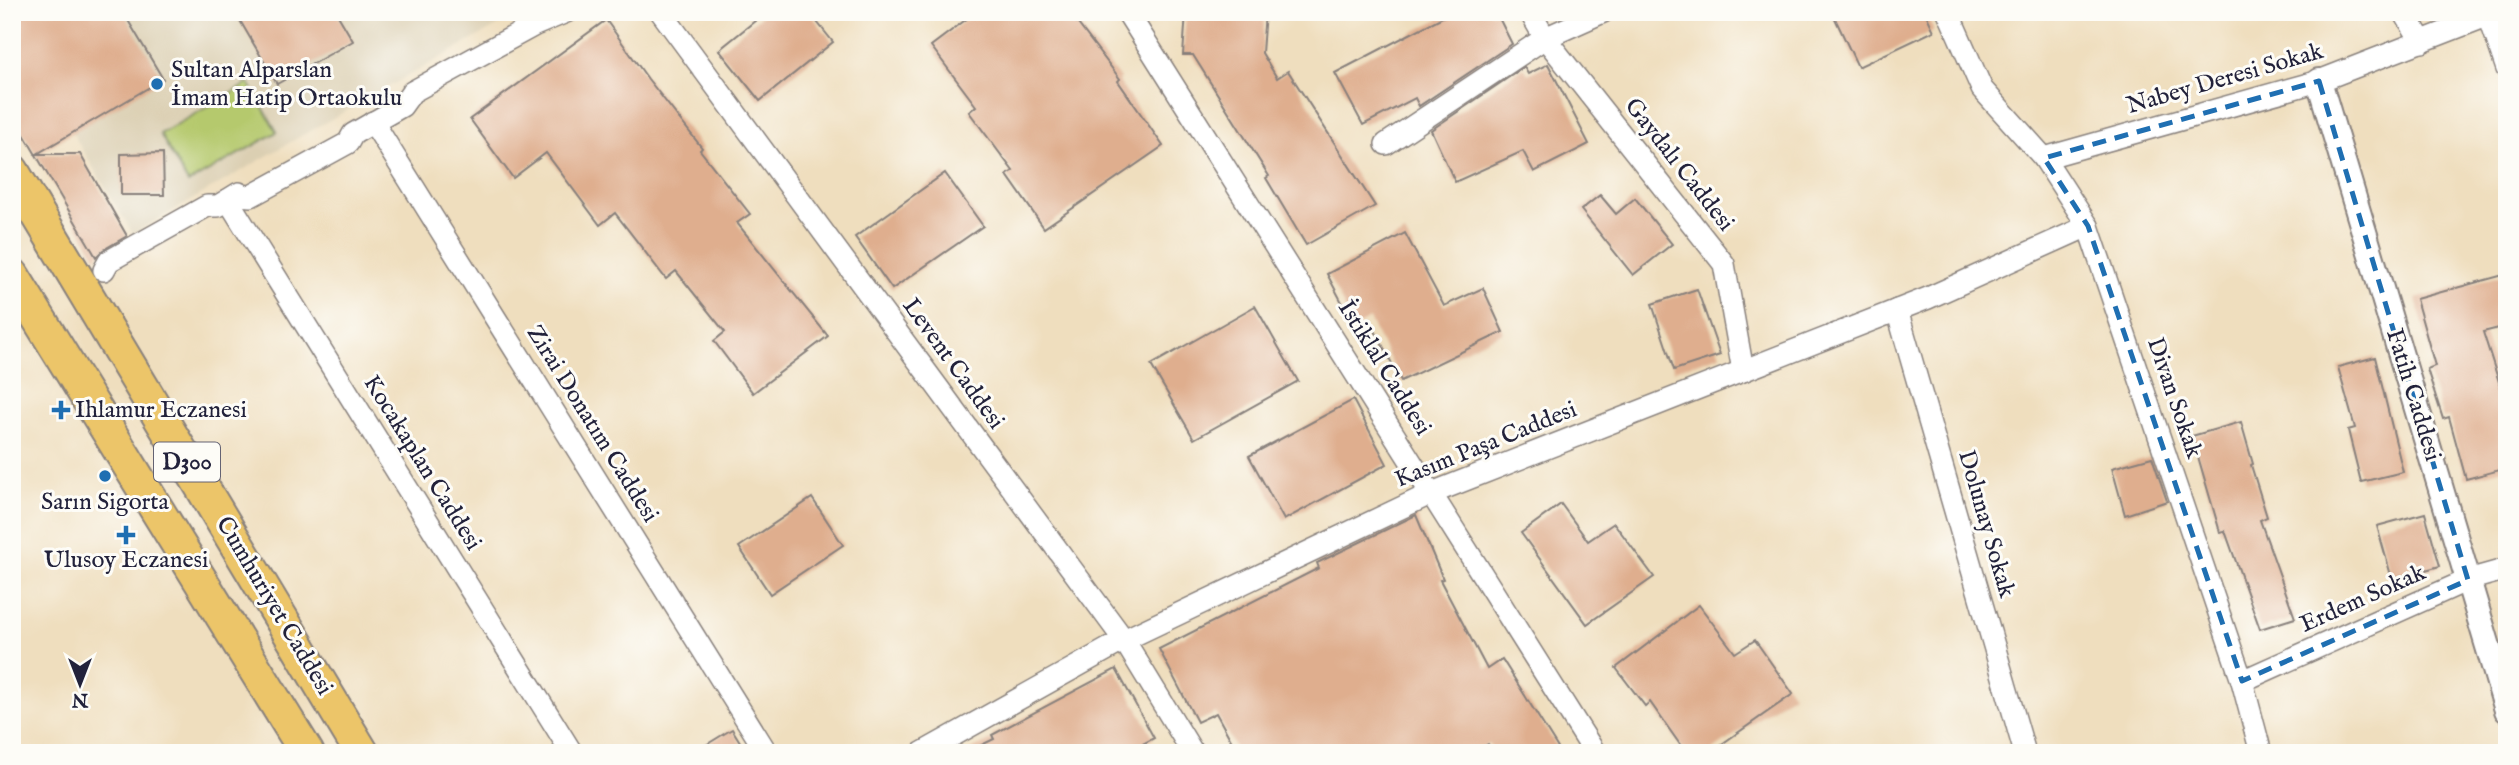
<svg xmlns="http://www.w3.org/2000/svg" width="2519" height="765" viewBox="0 0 2519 765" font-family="'IM FELL English',serif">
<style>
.built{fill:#dbcfb2}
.green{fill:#b5c96d;stroke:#6c7654;stroke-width:2}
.building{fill:#dfae8e}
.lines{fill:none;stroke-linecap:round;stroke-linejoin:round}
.minor-casing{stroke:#88807c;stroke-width:24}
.tertiary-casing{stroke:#88807c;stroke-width:28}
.trunk-casing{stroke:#88807c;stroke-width:37}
.minor{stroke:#fff;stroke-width:21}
.tertiary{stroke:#fff;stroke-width:24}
.trunk{stroke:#ecc569;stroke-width:33}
.marked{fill:none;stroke:#1f6fb2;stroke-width:5;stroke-dasharray:14 9;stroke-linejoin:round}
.poi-dot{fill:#1f6fb2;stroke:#fdfcf7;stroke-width:2.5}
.labels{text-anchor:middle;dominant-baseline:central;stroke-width:6;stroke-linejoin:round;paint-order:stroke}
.shield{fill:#fdfcf7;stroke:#646373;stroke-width:2}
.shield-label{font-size:23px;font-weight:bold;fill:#22223b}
.poi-label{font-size:24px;fill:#22223b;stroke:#fdfcf7;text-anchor:start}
.street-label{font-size:24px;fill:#22223b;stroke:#fdfcf7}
</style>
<rect width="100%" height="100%" fill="#fdfcf7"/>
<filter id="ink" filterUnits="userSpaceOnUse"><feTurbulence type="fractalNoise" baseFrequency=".0143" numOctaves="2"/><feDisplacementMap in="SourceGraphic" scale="14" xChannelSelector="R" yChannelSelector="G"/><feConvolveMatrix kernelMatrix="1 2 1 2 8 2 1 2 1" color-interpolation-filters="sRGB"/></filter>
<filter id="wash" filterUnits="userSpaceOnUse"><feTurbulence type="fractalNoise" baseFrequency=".00686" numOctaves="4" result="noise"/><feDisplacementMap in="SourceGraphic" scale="28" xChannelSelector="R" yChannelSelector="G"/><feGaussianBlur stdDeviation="1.57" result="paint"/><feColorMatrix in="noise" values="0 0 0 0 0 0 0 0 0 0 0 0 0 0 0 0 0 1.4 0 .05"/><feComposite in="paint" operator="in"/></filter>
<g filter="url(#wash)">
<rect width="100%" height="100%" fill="#efdebe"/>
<path class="built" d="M12,12H522L301,136L133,234L12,32Z"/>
<path class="green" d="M249,83L277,132L188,183L160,134Z"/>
<g id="blocks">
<g class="building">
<path d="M12,12H123L163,79L37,154H80L127,236L103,250L96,257L12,114Z"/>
<path d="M235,12H336L353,41L277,84Z"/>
<path d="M766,12H809L833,42L760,101L719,50Z"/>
<path d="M976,12H1069L1120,79L1118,81L1163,146L1044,228L1007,175L1013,171L969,112L976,106L931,46Z"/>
<path d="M1186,12H1265L1262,53L1277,78L1288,71L1375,206L1306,245L1266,178L1269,176L1193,55H1183Z"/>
<path d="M1452,12H1496L1512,44L1419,106L1415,98L1363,125L1335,73Z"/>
<path d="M1832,12H1925L1934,31L1858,67Z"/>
<path d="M606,20L648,79L702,148L700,150L750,214L737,223L828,336L753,393L714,341L725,332L676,271L666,279L615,213L600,225L546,153L513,178L470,119Z"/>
<path d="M1548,64L1589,144L1534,172L1523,151L1455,182L1431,130L1524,67L1528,74Z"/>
<path d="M163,153L164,195H121V154Z"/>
<path d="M945,173L983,226L892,289L855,237Z"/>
<path d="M1600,195L1616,214L1635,198L1672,244L1633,275L1581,210Z"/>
<path d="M1405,233L1444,306L1483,288L1503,332L1401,381L1369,319L1355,327L1327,274Z"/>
<path d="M2507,274V326L2483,332L2507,407V468L2466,479L2449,417L2443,419L2427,369L2435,366L2416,299Z"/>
<path d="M1697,289L1720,355L1674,370L1652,304Z"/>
<path d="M1255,306L1298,381L1194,439L1151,365Z"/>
<path d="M2375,357L2403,472L2361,482L2348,430L2355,428L2338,367Z"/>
<path d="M1353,400L1387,464L1284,520L1249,456Z"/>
<path d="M2241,422L2253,464L2251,465L2267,517L2260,520L2295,618L2260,629L2225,531L2220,532L2192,436Z"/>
<path d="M2152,457L2167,501L2125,515L2112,468Z"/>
<path d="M812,498L843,545L770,594L739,547Z"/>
<path d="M1561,504L1588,541L1614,523L1654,577L1587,624L1521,533Z"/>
<path d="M2425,513L2440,566L2392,579L2377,526Z"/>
<path d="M1416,515L1443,579L1440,580L1487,669L1502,659L1561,753H1494L1488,744L1473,753H1238L1216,713L1197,722L1159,649L1319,568L1317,563Z"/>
<path d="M1699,605L1735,653L1755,640L1793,694L1709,753H1686L1650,702L1645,706L1616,668Z"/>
<path d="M1116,669L1154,738L1126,753H965L994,739L992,735Z"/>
<path d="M732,729L747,753H693Z"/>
</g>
</g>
</g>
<g filter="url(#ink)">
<use href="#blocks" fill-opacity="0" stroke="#88807c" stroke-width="2"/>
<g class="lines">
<defs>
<g id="minor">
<path d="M661,12L1124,640L1193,753"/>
<path d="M1127,12L1595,753"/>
<path d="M1530,12L1545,38L1724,264L1743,371"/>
<path d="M1948,12L1982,89L2044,158L2088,226L2242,681L2261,753"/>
<path d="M2404,12L2422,42"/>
<path d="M2489,16L2507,69"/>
<path d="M373,122L767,753"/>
<path d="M1386,144L1545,38L1603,12"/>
<path d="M2044,158L2319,81L2497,12"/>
<path d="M238,195L251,196L348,143L353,134L402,106L412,92L535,25L566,12"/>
<path d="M228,200L572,753"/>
<path d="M104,270L109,261L207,206H218L239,193"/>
<path d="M1897,310L2025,753"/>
<path d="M2242,681L2468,580L2507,569"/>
<path d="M922,753L1124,640L1432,493L1928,298L2088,226"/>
</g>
<path id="tertiary" d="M2319,81L2507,710"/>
<g id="trunk">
<path d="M12,171L362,753"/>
<path d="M12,275L307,753"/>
</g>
</defs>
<use href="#minor" class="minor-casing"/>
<use href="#tertiary" class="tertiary-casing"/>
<use href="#trunk" class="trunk-casing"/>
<use href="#minor" class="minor"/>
<use href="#tertiary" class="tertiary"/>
<use href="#trunk" class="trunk"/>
</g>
</g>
<path class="marked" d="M2319,81L2468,580L2242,681L2088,226L2044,158Z"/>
<g class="poi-dot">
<circle cx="157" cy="84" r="7"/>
<path d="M57.5 399.5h7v7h7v7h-7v7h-7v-7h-7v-7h7z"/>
<circle cx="105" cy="476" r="7"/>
<path d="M122.5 524.5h7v7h7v7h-7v7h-7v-7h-7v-7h7z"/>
</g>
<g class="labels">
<rect class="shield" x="154" y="442.5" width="66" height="39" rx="5"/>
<g class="shield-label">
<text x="187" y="462">D300</text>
</g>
<g class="poi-label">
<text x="171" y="70">Sultan Alparslan<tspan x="171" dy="28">İmam Hatip Ortaokulu</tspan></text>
<text x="75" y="410">Ihlamur Eczanesi</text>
<text x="105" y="502" text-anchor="middle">Sarın Sigorta</text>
<text x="126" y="560" text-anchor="middle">Ulusoy Eczanesi</text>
</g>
<g class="street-label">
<text transform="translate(2225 79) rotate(-16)">Nabey Deresi Sokak</text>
<text transform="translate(1679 165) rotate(52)">Gaydalı Caddesi</text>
<text transform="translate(953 364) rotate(54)">Levent Caddesi</text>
<text transform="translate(1384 368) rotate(58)">İstiklal Caddesi</text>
<text transform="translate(2413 395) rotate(73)">Fatih Caddesi</text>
<text transform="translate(2174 398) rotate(71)">Divan Sokak</text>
<text transform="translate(592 424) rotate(58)">Zirai Donatım Caddesi</text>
<text transform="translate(1486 445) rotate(-22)">Kasım Paşa Caddesi</text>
<text transform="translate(422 463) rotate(58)">Kocakaplan Caddesi</text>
<text transform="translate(1986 524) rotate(74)">Dolunay Sokak</text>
<text transform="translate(2363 599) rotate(-24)">Erdem Sokak</text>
<text transform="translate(274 606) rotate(59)">Cumhuriyet Caddesi</text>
</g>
</g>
<rect width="2519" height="765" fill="none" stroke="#fdfcf7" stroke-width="42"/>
<g transform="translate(80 684) rotate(180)" stroke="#fdfcf7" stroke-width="5" paint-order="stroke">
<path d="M0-5L12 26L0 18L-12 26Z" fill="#22223b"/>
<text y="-10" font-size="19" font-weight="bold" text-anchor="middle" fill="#22223b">N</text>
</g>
</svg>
